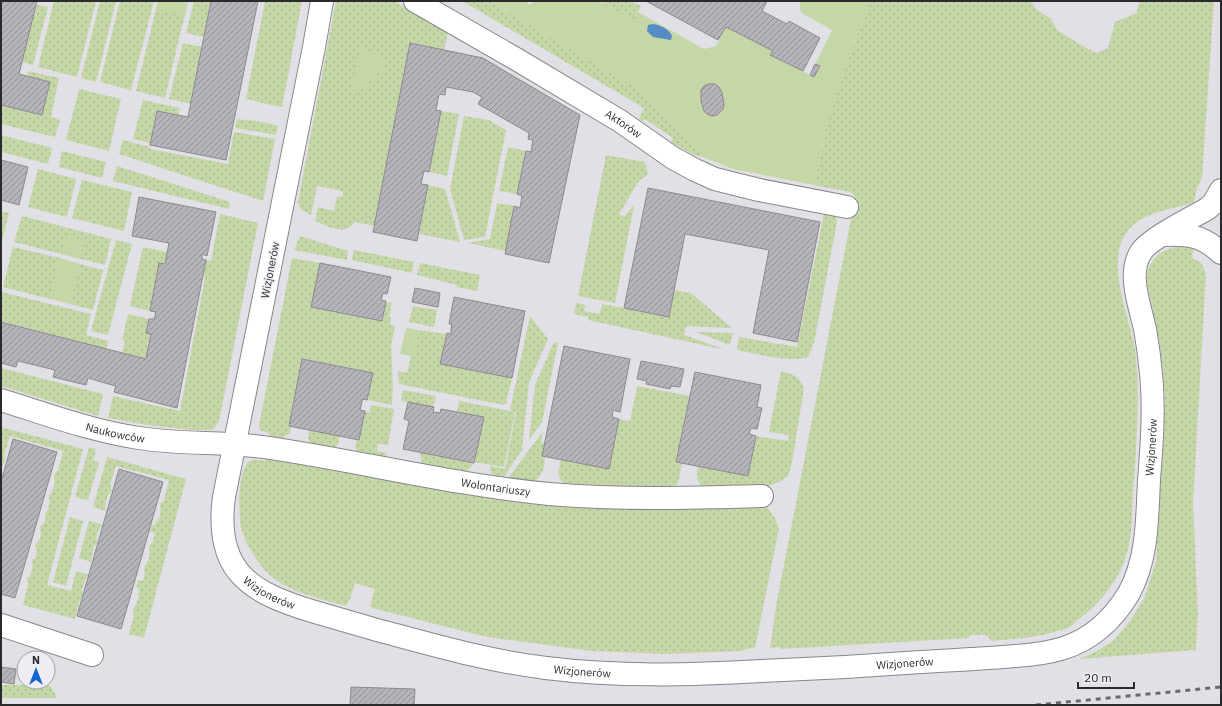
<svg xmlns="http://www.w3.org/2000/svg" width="1222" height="706" viewBox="0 0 1222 706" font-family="'IBM Plex Sans',sans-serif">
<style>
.grass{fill:url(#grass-dots)}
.green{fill:#c5d7a7}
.water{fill:#568bc5}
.building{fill:url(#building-hatch);stroke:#8a8a8f}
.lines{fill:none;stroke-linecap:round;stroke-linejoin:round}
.minor-casing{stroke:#87878c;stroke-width:24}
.minor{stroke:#fff;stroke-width:22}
.rail{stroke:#6a6a6d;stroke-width:3;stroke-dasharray:5 5;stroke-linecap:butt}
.labels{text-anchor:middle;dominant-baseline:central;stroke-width:3;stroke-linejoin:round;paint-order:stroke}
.street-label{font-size:11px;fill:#2a2a2c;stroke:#ededf3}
</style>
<defs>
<pattern id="grass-dots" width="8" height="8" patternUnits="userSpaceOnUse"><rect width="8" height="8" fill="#c5d7a7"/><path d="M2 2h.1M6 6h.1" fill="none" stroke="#a9b990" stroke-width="1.8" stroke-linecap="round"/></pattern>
<pattern id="building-hatch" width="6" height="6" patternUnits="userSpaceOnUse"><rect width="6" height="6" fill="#b5b4ba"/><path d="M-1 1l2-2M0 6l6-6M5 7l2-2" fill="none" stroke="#939397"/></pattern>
</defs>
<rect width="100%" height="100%" fill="#e0e0e6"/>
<g class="grass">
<path d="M54,1H96L77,77L38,67Z"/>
<path d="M100,1H116L96,82L81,78Z"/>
<path d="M120,1H154L131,90L100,82Z"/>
<path d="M158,1H188L165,98L136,91Z"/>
<path d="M194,1H211L204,37L186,33Z"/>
<path d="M265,1H302L282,107H280L246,99Z"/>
<path d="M336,1H394L448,32L444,50L410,44L374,226L355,222C343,237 329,226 315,221L318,207L334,211L337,196L342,197L343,191L317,186L311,215L301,210L298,202Z"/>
<path d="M462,1H489L646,94L703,157L694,155L671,142L673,138L645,119L643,121L639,119L644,108Z"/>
<path d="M605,1H630L641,6L634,20L603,4Z"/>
<path d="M870,1H1031L1036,9L1051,19L1058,31L1088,49L1097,53L1108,48L1115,22L1137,13L1139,1H1214L1202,177L1196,191L1194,202C1170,211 1140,211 1125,235C1106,266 1130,317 1135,350C1141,398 1136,447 1133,495C1132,518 1132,544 1123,564C1114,587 1097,605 1078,620C1075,622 1072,626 1069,627C1065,630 1059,630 1054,632C1034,638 1013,639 991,641L987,635H969V638L781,649L779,647L770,648L777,601L855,198L854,195L850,192L814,185L830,111Z"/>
<path d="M36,5L48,7L33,65L22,62Z"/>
<path d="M183,43L202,47L191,104L169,99Z"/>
<path d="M28,71L59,78L51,117L60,120L55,137L1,124V105L42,115L50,82L27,76Z"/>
<path d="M79,89L121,99L109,151L66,140Z"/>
<path d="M143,100L180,108L178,115L157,111L150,143L133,139Z"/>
<path d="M441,111L459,114L447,176L429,172Z"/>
<path d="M464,116L489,120L506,130L485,237L464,240L450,189Z"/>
<path d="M237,119L264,122L278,126L276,135L235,128Z"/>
<path d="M234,132L275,139L263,201L119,154L123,140L150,147V149L228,164Z"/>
<path d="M1,135L52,148L48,164L1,152Z"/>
<path d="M508,147L526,151L517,194L499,191Z"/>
<path d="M62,151L106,162L102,178L59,167Z"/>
<path d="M606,155L645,162L648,174L638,182L619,214L624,217L634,205L615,303L578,296Z"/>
<path d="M117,166L230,202L229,209L113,181Z"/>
<path d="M38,169L76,179L67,217L28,207Z"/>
<path d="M82,180L132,192L124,231L72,218Z"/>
<path d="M428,185L445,189L460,242L419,234Z"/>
<path d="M497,203L514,206L506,251L468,243L490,239Z"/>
<path d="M825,209L835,214L837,222L814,343L808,357C789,363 757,354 737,350L739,337L797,347Z"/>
<path d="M1,211L9,213L1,245Z"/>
<path d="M220,214L258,223L221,411L219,421L216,426L212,430H193L147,425L108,418L113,396L180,411L205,277L203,276L206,260L211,261Z"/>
<path d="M22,216L111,239L105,265L14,242Z"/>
<path d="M300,236L348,251L347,260L294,250Z"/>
<path d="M116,240L132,244L108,335L91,331Z"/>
<path d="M1179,246H1194L1192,258L1201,263L1206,273L1193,504L1198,613L1196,650L1079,659L1097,651L1113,641L1130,621L1145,597L1156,561L1165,396L1160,346L1146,278C1151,258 1158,251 1179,246Z"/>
<path d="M13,247L60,258L50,299L3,287Z"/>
<path d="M143,247L167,252L165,264L159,263L150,311L130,306Z"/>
<path d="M354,250L414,262L412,273L352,260Z"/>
<path d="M292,258L320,263L312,307L382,321L386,302L392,303L389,317L391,318L390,325L395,326L391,346L393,388L392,405L367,400L373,373L302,359L289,426L291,427L290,433L281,439L270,438L269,433L260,430L259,425Z"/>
<path d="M420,263L480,275L477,291L457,287V285L417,275Z"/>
<path d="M80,264L103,270L93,310L70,304Z"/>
<path d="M674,290L691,293L732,328L686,326L684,335L726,350L588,320V317L574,314L576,303L585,305L584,311L599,314L603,304L669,317Z"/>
<path d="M2,292L91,314L86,335L108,341L106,349L1,321Z"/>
<path d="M413,306L437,310L434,327L409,322Z"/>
<path d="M128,314L149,319L146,333L151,334L146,359L122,353L125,341L122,340Z"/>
<path d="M530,316L548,339L529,382L522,450L505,475L504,480C496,478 490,475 490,466L505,469L516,412L510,410Z"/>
<path d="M419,330L446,334L441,364L512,378L506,403L503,405L399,384L398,371L407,373L411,356H414Z"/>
<path d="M696,332L733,333L730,345Z"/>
<path d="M554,342L558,343L542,422L529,440L535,385Z"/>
<path d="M1,368L103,394L98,416L1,386Z"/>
<path d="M781,371C794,375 798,375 804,388L792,463L788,476L781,481L769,486L708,489L701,486L697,479L698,465L748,476L756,436L788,441L789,435L769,432Z"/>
<path d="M637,386L690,396L676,461L682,463L678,483L671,490L564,484L558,475L561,459L609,469L619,419L630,421Z"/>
<path d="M403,390L436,396L433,407L401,401Z"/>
<path d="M459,401L515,412L504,467L474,462L484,417L457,412Z"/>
<path d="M371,405L394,409L388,445L378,444L377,451L387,453L385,462L359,456L355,447L357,439L359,440L365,411L370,412Z"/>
<path d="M1,427L83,449L47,585L71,591L76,571L89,575L86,578L82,590L83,596L80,600L75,619L23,605L28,585L27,579C32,574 34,567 32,559H35L37,551L35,545C41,540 42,535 40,527L44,523L46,517L44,516C49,510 50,503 49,496C54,490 56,482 54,474L58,470L63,451L10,436L4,456L5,462L1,468Z"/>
<path d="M309,430L340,436L338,444L334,448L312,446L308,439Z"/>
<path d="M543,431L541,442L545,443C545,457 547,476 532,482L509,481V477Z"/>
<path d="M89,447L96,449L93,461L99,462L88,500L75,497Z"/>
<path d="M420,452L474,463L467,472L424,467L422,462Z"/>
<path d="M266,455L334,468L765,504L775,518L779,528L755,648L745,649L743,651L665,654L592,651L487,637L372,608L370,605L375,589L355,583L350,599L345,606C316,597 284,592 263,568C254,557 247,545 242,531C238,518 237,468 250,461C255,458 260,460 265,461Z"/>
<path d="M107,457L186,479L144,638L129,634L134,615L133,609C138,603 140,595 138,587H136L138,580L143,581L145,572L144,567C149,561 151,554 149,546L153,542L155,533L150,532L152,525H154C160,519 162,512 160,504L164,500L169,480L116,466L110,485L112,491C106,496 104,503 106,511L93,507Z"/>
<path d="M70,517L83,521L66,586L53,582Z"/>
<path d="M89,521L103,525C97,530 96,535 97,543L94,547L91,562L79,558Z"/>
<path d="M1,685H50L57,698H1Z"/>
</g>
<g class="green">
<path d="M158,1H188L185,16L156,9Z"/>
<path d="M489,1H526L529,5L536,1H598L634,20L638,12L704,49L716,46L726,27L773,51L771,55L810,75L832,30L802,13L800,10V1H870L830,111L814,185L733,169L703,157L646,94Z"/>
<path d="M360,49L370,51L385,59L383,69L360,92L351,90Z"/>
<path d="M66,236L85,240L80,259L62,254Z"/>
<path d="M60,258L80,264L70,304L50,299Z"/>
<path d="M406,328L419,330L414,357L400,354Z"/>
</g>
<path class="water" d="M653,24C660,25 669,29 672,36L671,40L653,37L647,31L648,25Z"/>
<g class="building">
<path d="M1,1H37L19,74L50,82L42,115L1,105Z"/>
<path d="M211,1H258L226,160L150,145L157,111L188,117Z"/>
<path d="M646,1H767L762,11L787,24L789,21L820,38L803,71L770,55L773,51L726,27L718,40Z"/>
<path d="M410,43L483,58L508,73L580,115L549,263L505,254L514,206L520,208L522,196L517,194L526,151L531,152L533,140L528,139L529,133L478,104L482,97L473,92L446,87L445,95L439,94L436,110L441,111L429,172L424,171L421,184L428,185L417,241L373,232Z"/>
<path d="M815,64L820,66L814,77L810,75Z"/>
<path d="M709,84H715L719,87L722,93L724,105L723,109L717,115L712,116L707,114L704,111L701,101V90L704,86Z"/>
<path d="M1,160L28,167L19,205L1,200Z"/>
<path d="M648,188L820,222L797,342L753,333L769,250L685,234L669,317L624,308Z"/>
<path d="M139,197L216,212L207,256L202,254V259L206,260L177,408L114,392L116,386L105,383L88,378L86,385L53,377L55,370L18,361L16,367L1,363V322L146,359L151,334L146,333L149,319H154L156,312L150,311L159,263L165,264L169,243L132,236Z"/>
<path d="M320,263L391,277L387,294L383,293L382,297L381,300L386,301L382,321L311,307Z"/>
<path d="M415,288L440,293L438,307L412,302Z"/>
<path d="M454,297L525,311L512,378L440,364L447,333L451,334V329L452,324H449Z"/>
<path d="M564,346L630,359L620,412L613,410L612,417L619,419L609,469L542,456Z"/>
<path d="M302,359L373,373L367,400L362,399V402L360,410L365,411L359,440L289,426Z"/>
<path d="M641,361L684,369L680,387L671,386L670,389L646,384L647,381L637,379Z"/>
<path d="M695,372L761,385L757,407L762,408L757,429L751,428L749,434L756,436L748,476L676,462Z"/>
<path d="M408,402L434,407L433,412L440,413L441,409L484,417L474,463L403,449L409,421L404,419Z"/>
<path d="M13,439L57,452L15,598L1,594V482Z"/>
<path d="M119,469L163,482L121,629L77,616Z"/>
<path d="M1,667L16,669L14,684L1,682Z"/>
<path d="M351,687L415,689L414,705H350Z"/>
</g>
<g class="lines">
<defs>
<g id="minor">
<path id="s1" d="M322,1L314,47L224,497C214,571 250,593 315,612C336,618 356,624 377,630C433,645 488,661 546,668C618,677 690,675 762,671C815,669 868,666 921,662C952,660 983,659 1015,656C1032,655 1048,653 1064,648C1092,639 1114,618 1129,593C1148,558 1147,519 1149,480C1152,442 1155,403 1150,365C1149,353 1147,341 1145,329C1140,306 1127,274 1141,252C1149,239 1191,218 1207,209L1213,204L1221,190"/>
<path id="s2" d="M415,1L516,59L620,121L673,158L695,170L715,179L759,190L847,207"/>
<path d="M1163,235C1188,234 1202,235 1221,253"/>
<path id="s3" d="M1,400C46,414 92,431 139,438C182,445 227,441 270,448C363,462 455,485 549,494C619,500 691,498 762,496"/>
<path d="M1,625L92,655"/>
</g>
</defs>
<use href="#minor" class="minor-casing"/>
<use href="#minor" class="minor"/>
<path class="rail" d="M1036,705L1221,687"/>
</g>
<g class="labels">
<g class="street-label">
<text stroke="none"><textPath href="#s2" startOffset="242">Aktorów</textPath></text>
<text transform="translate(270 270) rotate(-79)">Wizjonerów</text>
<text stroke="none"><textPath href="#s3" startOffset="119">Naukowców</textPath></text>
<text stroke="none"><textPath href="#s1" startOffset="1665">Wizjonerów</textPath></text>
<text stroke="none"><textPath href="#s3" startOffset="504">Wolontariuszy</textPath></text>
<text stroke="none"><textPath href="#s1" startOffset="622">Wizjonerów</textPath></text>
<text stroke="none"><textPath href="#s1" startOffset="1269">Wizjonerów</textPath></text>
<text stroke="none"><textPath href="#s1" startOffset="946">Wizjonerów</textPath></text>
</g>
</g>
<rect width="1222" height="706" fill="none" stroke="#2a2a2c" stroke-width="4"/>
<g transform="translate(36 670)"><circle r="19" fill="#ededf3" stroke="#9f9fa3"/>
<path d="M0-3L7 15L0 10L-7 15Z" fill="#1465cf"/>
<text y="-6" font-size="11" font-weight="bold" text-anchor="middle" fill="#2a2a2c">N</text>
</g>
<path d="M1078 682v6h56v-6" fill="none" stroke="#2a2a2c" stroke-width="2"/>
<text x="1084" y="682" font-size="12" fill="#2a2a2c" stroke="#ededf3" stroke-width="3" paint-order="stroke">20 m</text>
</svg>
